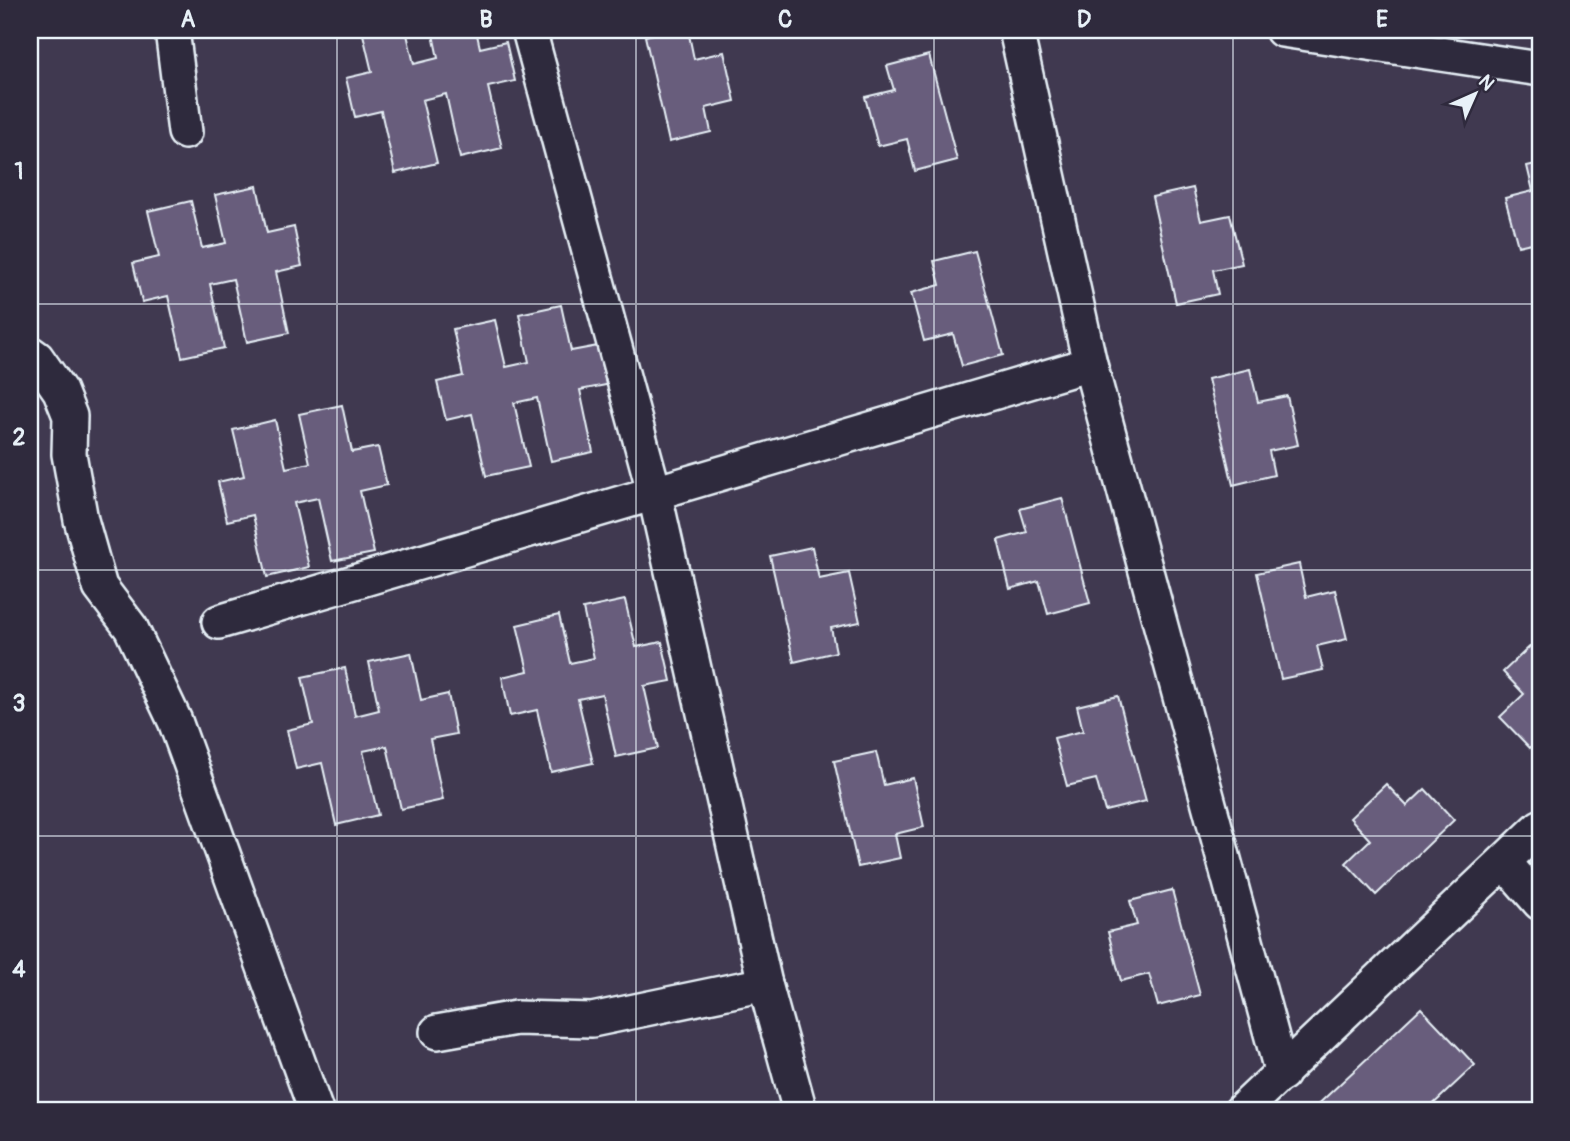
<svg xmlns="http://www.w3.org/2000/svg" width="1570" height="1141" viewBox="0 0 1570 1141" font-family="Pangolin,sans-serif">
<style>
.building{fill:#685d7b;stroke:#e8f1f8;stroke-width:2}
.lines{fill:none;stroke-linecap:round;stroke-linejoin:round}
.minor-casing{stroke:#e8f1f8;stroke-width:38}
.minor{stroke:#2f2a3d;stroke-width:33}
.grid{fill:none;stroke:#e8f1f8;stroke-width:2;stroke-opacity:0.55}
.neatline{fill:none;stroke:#e8f1f8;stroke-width:2.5}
.grid-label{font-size:23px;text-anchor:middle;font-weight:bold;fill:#e8f1f8}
</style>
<rect width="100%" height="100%" fill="#403950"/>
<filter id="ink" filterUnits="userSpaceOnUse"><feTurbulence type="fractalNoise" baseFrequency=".0143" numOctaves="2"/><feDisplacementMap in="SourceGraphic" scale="14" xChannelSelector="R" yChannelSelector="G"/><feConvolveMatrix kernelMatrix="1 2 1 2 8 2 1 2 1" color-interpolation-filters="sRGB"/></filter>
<g filter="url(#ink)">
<g class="building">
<path d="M362,30H406L414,64L438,58L432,30H476L480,48L506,42L515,81L488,87L502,148L460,158L446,94L422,100L437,163L395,173L381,111L355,117L346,78L372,72Z"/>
<path d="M671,30H688L694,59L724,52L735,101L706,108L711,132L669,142L645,36Z"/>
<path d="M929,55L957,160L915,171L907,139L878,146L865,97L894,90L887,66Z"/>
<path d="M1540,163V241L1518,246L1505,198L1533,191L1527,166Z"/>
<path d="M257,186L267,233L294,227L302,266L276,272L289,333L247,342L233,279L210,284L224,348L182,357L168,296L142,302L133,263L159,257L148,211L191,201L202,248L226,243L215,195Z"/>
<path d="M1193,188L1201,221L1230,215L1242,264L1213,270L1218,294L1176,303L1152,197Z"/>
<path d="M975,251L1003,355L962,366L953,334L924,341L911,293L940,285L934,261Z"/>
<path d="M561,305L571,351L598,346L606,385L580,390L593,452L551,461L537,398L514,403L529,467L486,476L472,414L446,420L437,382L463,376L453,329L495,320L506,367L529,362L519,314Z"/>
<path d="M1250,369L1258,402L1287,396L1298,445L1269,451L1274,475L1233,485L1208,379Z"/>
<path d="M342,405L352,452L378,447L387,485L360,491L374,553L332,561L318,498L294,503L309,567L267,577L253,515L227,521L218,482L244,476L233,430L275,420L286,468L310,463L299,414Z"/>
<path d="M1062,498L1090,603L1048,614L1039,581L1010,589L998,540L1027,532L1020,509Z"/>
<path d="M812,547L819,579L849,573L860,622L831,628L836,652L794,662L770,556Z"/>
<path d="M1299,564L1306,597L1335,590L1347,639L1317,646L1323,670L1281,679L1257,573Z"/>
<path d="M625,600L636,647L662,642L671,681L644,686L658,748L616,757L602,694L578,699L593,763L551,772L537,710L510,716L502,677L528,671L517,625L559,615L570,663L594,658L583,609Z"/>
<path d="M1540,637V738L1530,748L1500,717L1524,694L1503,672Z"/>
<path d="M411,653L421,700L448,694L456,734L430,739L443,800L401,809L387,746L363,751L378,815L336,825L322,763L296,769L287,730L313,724L302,677L345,668L355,716L379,710L369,662Z"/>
<path d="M1118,696L1146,801L1105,811L1096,779L1067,786L1054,738L1083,731L1077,706Z"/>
<path d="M876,752L884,785L913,778L924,827L895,834L900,858L858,867L834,761Z"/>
<path d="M1386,784L1407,806L1425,789L1454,820L1376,895L1346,863L1370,840L1350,818Z"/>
<path d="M1172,890L1200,995L1158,1006L1149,974L1121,981L1108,932L1137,925L1130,901Z"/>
<path d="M1421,1008L1475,1065L1426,1111H1311Z"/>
</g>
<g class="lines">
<defs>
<g id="minor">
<path d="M172,30L185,132"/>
<path d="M529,30L654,491L765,984L800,1111"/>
<path d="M1016,30L1090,364L1282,1074"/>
<path d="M1282,30L1540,69"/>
<path d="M30,353L37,358L60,391L70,416L69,454L81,520L100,587L131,628L175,721L316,1111"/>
<path d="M219,622L1090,364"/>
<path d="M1505,863L1540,903"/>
<path d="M437,1032L516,1018L592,1020L765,984"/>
<path d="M1241,1111L1540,827"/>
</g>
</defs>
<use href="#minor" class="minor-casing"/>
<use href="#minor" class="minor"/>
</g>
</g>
<path class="grid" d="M337,30V1111M636,30V1111M934,30V1111M1233,30V1111M30,304H1540M30,570H1540M30,836H1540"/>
<rect width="1570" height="1141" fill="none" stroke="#2f2a3d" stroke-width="77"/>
<g transform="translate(1475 94) rotate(45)" stroke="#2f2a3d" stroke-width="5" paint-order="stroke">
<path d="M0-5L12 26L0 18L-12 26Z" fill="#e8f1f8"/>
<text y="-10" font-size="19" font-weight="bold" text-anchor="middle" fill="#e8f1f8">N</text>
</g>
<rect x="38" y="38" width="1494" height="1064" class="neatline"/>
<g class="grid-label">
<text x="188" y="27">A</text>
<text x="486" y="27">B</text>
<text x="785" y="27">C</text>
<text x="1084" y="27">D</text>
<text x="1382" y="27">E</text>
<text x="19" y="179">1</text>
<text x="19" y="445">2</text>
<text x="19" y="711">3</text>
<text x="19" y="977">4</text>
</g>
</svg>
